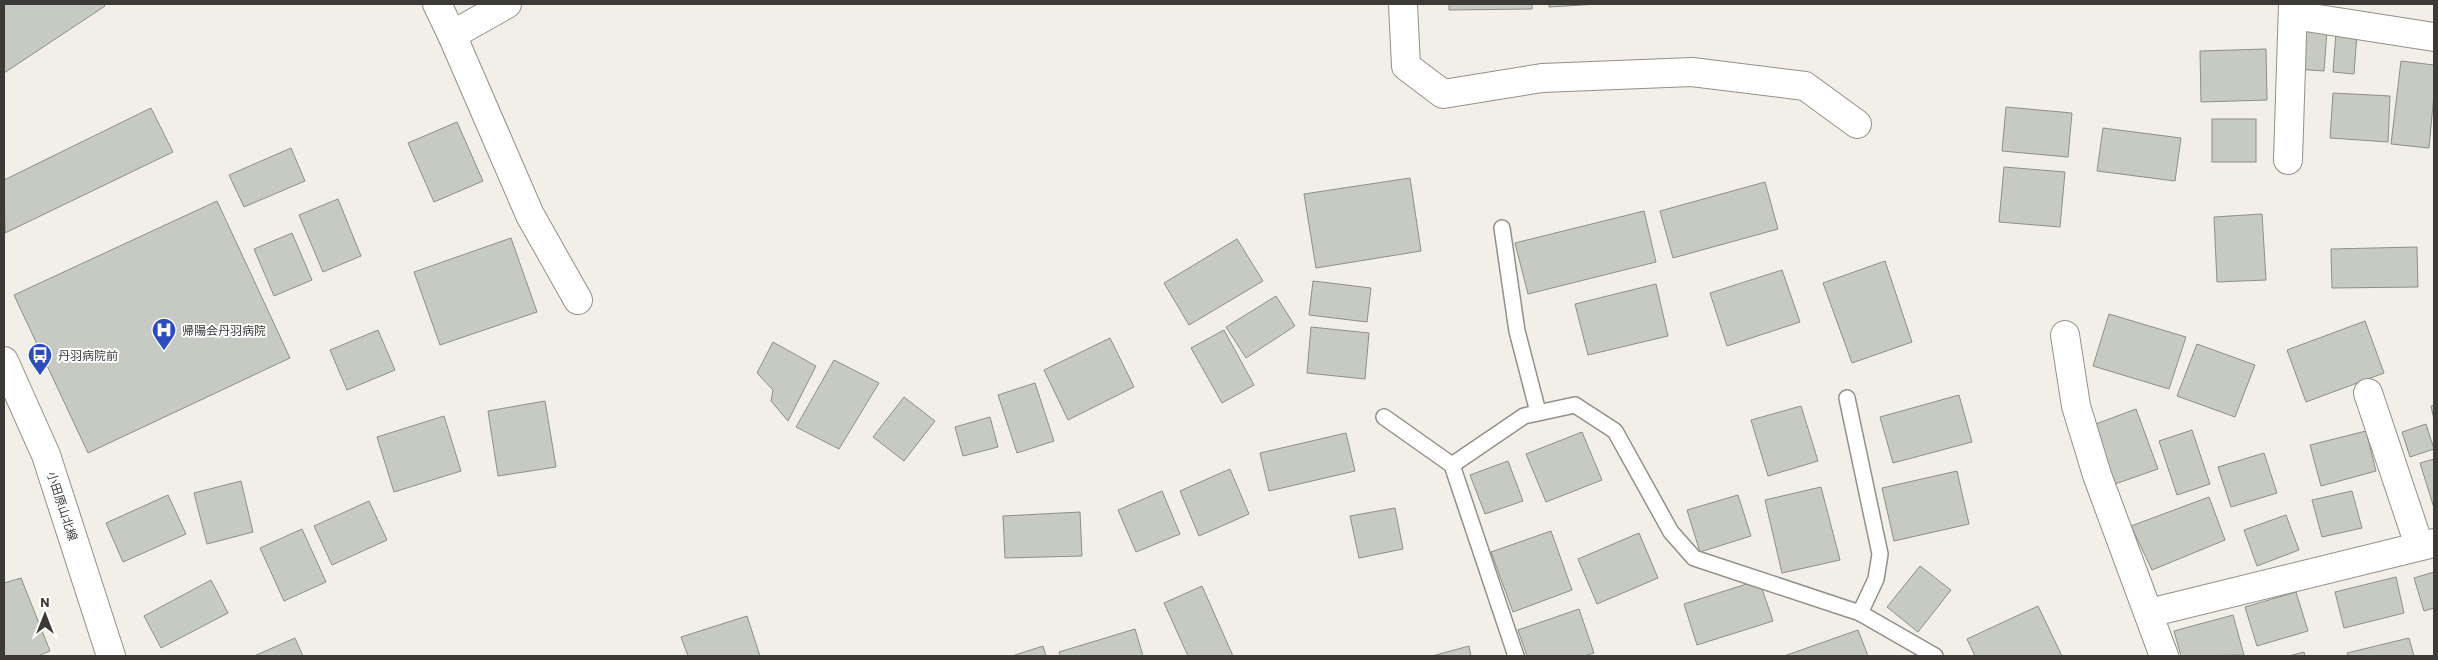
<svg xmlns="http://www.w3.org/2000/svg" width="2438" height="660" viewBox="0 0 2438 660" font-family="Barlow,'Noto Sans JP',sans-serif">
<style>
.building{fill:#c7cac3;stroke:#8c9089}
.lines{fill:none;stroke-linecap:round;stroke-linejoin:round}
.service-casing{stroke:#919089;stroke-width:18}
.minor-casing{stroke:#919089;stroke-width:30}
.primary-casing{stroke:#919089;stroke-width:30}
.service{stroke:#fff;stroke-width:15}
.minor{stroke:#fff;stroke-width:28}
.primary{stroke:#fff;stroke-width:28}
.labels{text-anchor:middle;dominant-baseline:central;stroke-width:4;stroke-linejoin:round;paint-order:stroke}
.poi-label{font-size:12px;fill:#3b3a37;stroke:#fff;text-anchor:start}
.street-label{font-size:12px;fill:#3b3a37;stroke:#fff}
</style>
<rect width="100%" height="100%" fill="#f1efe7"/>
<g class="building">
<path d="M6,4H103L105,6L4,73V5Z"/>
<path d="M1449,4H1532V9L1449,10Z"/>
<path d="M1549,4H1598L1549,7Z"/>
<path d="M2297,28L2327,30L2324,71L2295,69Z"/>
<path d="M2336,32L2357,34L2354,74L2333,72Z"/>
<path d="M2266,49L2267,100L2201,102L2200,51Z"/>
<path d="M2401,61L2434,65V94L2429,148L2391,144Z"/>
<path d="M2333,93L2390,96L2388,142L2330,138Z"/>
<path d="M2006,107L2072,113L2068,157L2002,151Z"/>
<path d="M151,108L173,152L5,233L4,180Z"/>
<rect x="2212" y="119" width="44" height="43"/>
<path d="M457,122L483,181L434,202L408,143Z"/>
<path d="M2103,128L2181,138L2175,181L2097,171Z"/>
<path d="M291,148L305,181L244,207L229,175Z"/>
<path d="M2004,167L2065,172L2060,227L1999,222Z"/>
<path d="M1410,178L1421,251L1316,268L1304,194Z"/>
<path d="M1765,182L1778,229L1673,258L1660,211Z"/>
<path d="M338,199L361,256L323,272L299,215Z"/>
<path d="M217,201L290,358L88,453L14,295Z"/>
<path d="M1644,211L1656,262L1528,294L1515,243Z"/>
<path d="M2262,214L2266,280L2217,282L2214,217Z"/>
<path d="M292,233L312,280L274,296L254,249Z"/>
<path d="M511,238L537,312L440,345L414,272Z"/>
<path d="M1237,239L1263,281L1189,325L1164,283Z"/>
<path d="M2417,247L2418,287L2332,288L2331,249Z"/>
<path d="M1885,261L1912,342L1852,363L1823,283Z"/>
<path d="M1782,270L1800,322L1727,346L1710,293Z"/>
<path d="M1313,281L1371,288L1367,322L1309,315Z"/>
<path d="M1656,284L1668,336L1588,355L1575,304Z"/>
<path d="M1276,296L1295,326L1246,358L1226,327Z"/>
<path d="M2109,314L2186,337L2169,389L2093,366Z"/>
<path d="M2365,321L2384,373L2306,402L2287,350Z"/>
<path d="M1311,327L1369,333L1365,379L1307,373Z"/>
<path d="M378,330L395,370L347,390L330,350Z"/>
<path d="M1224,330L1254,385L1222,403L1191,348Z"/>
<path d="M1110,338L1134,387L1068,420L1044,370Z"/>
<path d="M773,342L816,366L788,421L771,401L773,390L757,373Z"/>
<path d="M2197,344L2255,365L2235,417L2177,396Z"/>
<path d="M834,360L879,383L839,449L796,427Z"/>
<path d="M1035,383L1054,441L1017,453L998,395Z"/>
<path d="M1959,395L1972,442L1893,463L1880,417Z"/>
<path d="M904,397L935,421L904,461L873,437Z"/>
<path d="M545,401L556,467L498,476L488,411Z"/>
<path d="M2434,405V420L2431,406Z"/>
<path d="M1801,406L1818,461L1768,476L1751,420Z"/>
<path d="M2136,409L2158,469L2115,484L2093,425Z"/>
<path d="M444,416L461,471L394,492L377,437Z"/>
<path d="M990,417L998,447L963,456L955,427Z"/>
<path d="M2426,424L2434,449L2410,457L2402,432Z"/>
<path d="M2192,430L2210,484L2177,495L2159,441Z"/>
<path d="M2366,431L2376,471L2321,486L2310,445Z"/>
<path d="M1582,432L1602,480L1546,502L1526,454Z"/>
<path d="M1346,433L1355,471L1269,491L1260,453Z"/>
<path d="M2264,453L2277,493L2231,507L2218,467Z"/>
<path d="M2434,459V508L2420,463Z"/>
<path d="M1508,461L1523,501L1485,514L1470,475Z"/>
<path d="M1230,469L1249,514L1199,536L1180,491Z"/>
<path d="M1957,471L1969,524L1894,541L1882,488Z"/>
<path d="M241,481L253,532L207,544L194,493Z"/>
<path d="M1821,487L1840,560L1782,573L1765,500Z"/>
<path d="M1162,491L1180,534L1136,552L1118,510Z"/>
<path d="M2352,491L2362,528L2322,537L2312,500Z"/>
<path d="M168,495L186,534L123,562L106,523Z"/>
<path d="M1738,495L1751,536L1700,552L1687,510Z"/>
<path d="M2209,497L2225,540L2152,570L2131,526Z"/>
<path d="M369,501L387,540L332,565L314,526Z"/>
<path d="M1395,508L1403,549L1359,558L1350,516Z"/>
<path d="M1080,512L1082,556L1005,558L1003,516Z"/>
<path d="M2286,515L2299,550L2257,566L2244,530Z"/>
<path d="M302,529L326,582L284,601L260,548Z"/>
<path d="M1551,531L1572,590L1513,612L1491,552Z"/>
<path d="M1639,533L1658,578L1597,604L1578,559Z"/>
<path d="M1920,566L1951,590L1918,632L1887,607Z"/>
<path d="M2434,572V608L2424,611L2414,578Z"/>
<path d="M2396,577L2404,613L2344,628L2335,592Z"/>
<path d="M21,578L50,651L38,656H4V583Z"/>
<path d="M211,580L228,613L161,648L144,616Z"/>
<path d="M1759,580L1773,621L1697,645L1684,604Z"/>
<path d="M1202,586L1233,656H1188L1164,603Z"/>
<path d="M2296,592L2308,631L2257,646L2245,607Z"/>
<path d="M2038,606L2062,656H1975L1967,639Z"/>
<path d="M1579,609L1594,653L1584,656H1527L1518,630Z"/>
<path d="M2233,615L2244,655L2181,656L2174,631Z"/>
<path d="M747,616L760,656H688L681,637Z"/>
<path d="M1135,629L1143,656H1060L1059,652Z"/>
<path d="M1858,630L1868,656H1784Z"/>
<path d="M295,638L303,656H254Z"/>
<path d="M2409,638L2414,656H2348L2347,653Z"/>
<path d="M1043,646L1046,656H1012Z"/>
<path d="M1469,646L1471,656H1432Z"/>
<path d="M2304,652L2305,656H2289Z"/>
</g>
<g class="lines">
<defs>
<g id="service">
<path d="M1502,228L1517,331L1538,412"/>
<path d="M1847,398L1880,554L1876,579L1860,613"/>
<path d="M1384,417L1452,465L1516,656"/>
<path d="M1452,465L1524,416L1575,405L1615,431L1671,532L1694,558L1860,613L1935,656"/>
</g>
<g id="minor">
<path d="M437,4L452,35L530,215L578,300"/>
<path d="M1403,4L1406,66L1443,94L1542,78L1692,72L1805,86L1857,124"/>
<path d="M2293,15L2434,37"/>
<path d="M452,35L507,4"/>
<path d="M2288,160L2293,4"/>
<path d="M2065,335L2076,406L2097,475L2164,656"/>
<path d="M2368,393L2419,545"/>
<path d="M2149,613L2434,543"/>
</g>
<path id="primary" d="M4,361L46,455L111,656"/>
</defs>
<use href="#service" class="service-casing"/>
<use href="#minor" class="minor-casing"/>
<use href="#primary" class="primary-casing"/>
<use href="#service" class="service"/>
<use href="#minor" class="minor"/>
<use href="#primary" class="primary"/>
</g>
<defs>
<symbol id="hospital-pin" viewBox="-11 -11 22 30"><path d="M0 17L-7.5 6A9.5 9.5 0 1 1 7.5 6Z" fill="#2e4cbd" stroke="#fff"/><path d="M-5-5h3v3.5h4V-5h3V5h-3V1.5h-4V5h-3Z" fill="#fff"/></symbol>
<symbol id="bus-pin" viewBox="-11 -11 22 30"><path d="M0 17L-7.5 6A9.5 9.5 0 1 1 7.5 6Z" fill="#2e4cbd" stroke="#fff"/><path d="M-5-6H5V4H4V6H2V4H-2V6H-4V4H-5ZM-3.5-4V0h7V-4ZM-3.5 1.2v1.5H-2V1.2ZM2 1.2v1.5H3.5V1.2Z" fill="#fff"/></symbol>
</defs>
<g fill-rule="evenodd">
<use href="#hospital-pin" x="150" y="316" width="28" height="38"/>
<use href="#bus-pin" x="26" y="341" width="28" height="38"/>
</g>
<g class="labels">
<g class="poi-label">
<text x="182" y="330">帰陽会丹羽病院</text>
<text x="58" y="355">丹羽病院前</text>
</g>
<g class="street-label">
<text transform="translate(63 506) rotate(72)">小田原山北線</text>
</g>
</g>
<rect width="2438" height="660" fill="none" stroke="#3b3a37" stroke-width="10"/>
<g transform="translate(45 615)" stroke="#ffffff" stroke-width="4" paint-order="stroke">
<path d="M0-4L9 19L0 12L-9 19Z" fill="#3b3a37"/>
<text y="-8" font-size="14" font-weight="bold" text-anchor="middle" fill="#3b3a37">N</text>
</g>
</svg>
